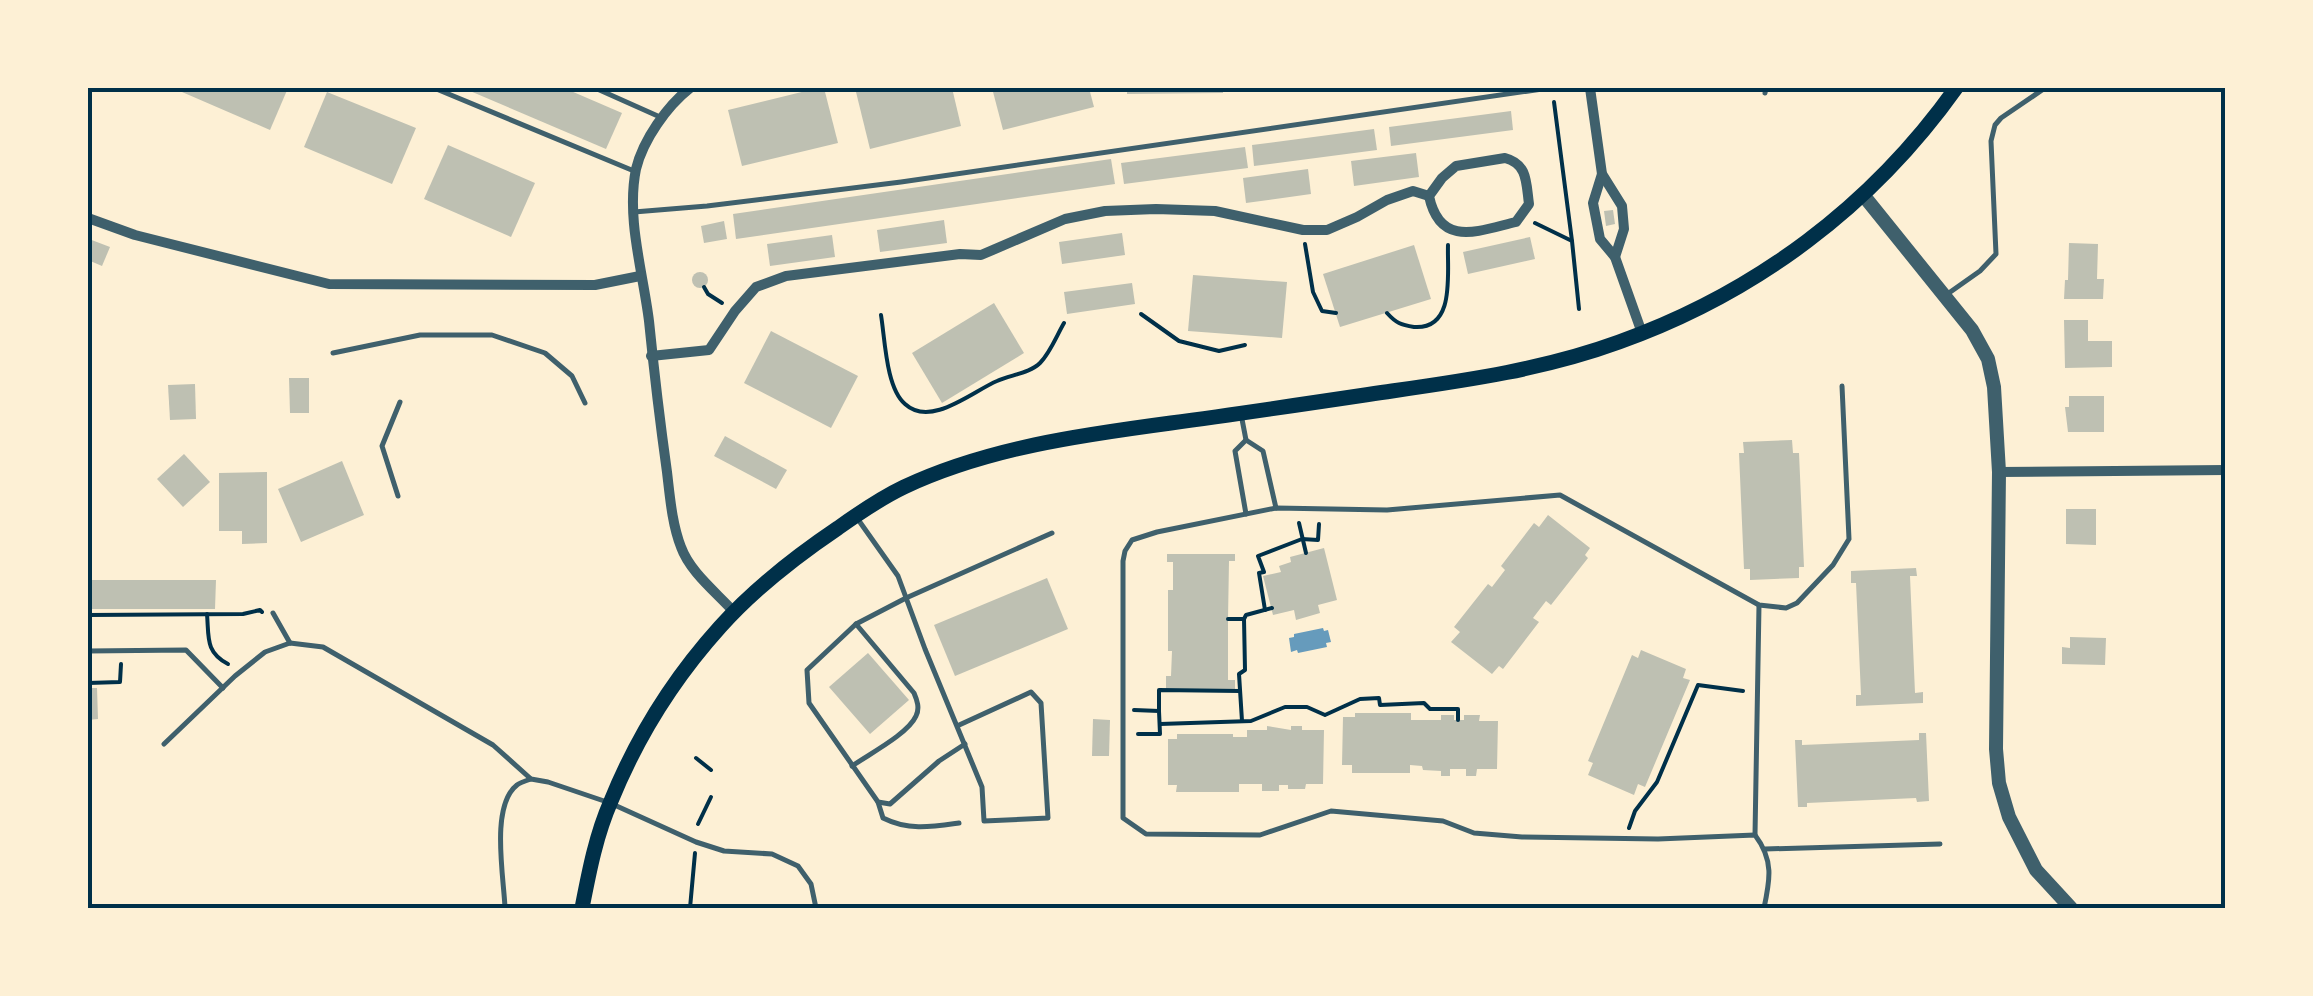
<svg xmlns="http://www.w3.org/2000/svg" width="2313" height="996" viewBox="0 0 2313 996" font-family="Spectral,serif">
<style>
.water{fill:#669bbc}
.building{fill:#bec0b2}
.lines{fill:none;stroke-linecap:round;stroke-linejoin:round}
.path{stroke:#003049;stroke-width:4}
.service{stroke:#3f606c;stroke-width:5}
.minor{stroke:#3f606c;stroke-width:10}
.tertiary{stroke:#3f606c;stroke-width:14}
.secondary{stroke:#003049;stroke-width:15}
.neatline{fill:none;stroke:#003049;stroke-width:4}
</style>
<rect width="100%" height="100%" fill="#fdf0d5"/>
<path class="water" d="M1323,628L1324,631L1328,630L1331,642L1326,643L1327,647L1298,653L1297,650L1291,652L1289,638L1294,637V634Z"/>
<g class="building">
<path d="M88,88H118V90L88,92Z"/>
<path d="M184,88H288L270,130L182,92Z"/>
<path d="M463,88H564L622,113L606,149Z"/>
<path d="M818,88H824L838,143L742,166L728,110Z"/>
<path d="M873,88H952L961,126L870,149L856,92Z"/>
<path d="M992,88H1089L1094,107L1003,130Z"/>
<path d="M1127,88H1223V93L1127,94Z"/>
<path d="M327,92L416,128L392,184L304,147Z"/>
<path d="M1511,111L1513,130L1391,146L1389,127Z"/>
<path d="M1374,129L1377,150L1254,166L1252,145Z"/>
<path d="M448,145L535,183L511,237L424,199Z"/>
<path d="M1245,147L1248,168L1124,184L1121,163Z"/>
<path d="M1416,153L1419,177L1354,186L1351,161Z"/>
<path d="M1111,159L1115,184L736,239L733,214Z"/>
<path d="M1308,169L1311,194L1246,203L1243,178Z"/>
<path d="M1613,210L1615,224L1606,226L1604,211Z"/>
<path d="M944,220L947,243L880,252L877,230Z"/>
<path d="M724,221L727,239L704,243L701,226Z"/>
<path d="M1122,233L1125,255L1062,264L1059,242Z"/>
<path d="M832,235L835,257L770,266L767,244Z"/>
<path d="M1530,237L1535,259L1468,274L1463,252Z"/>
<path d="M89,239L110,247L102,266L88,260Z"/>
<path d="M2069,243L2098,244L2097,279H2104L2103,299H2064L2065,280H2068Z"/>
<path d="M1414,245L1431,299L1340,327L1323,274Z"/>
<circle cx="700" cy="280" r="8"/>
<path d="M1193,275L1287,282L1282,338L1188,331Z"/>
<path d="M1132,283L1135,304L1067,314L1064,292Z"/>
<path d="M994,303L1024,353L942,403L912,353Z"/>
<path d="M2064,320H2088V341H2112V367L2065,368Z"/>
<path d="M771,331L858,376L831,428L744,383Z"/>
<path d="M289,378H309V413H290Z"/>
<path d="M195,384L196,419L170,420L168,385Z"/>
<path d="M2069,396H2104V432H2068L2065,407H2069Z"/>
<path d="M725,436L787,470L776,489L714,456Z"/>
<path d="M1792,440L1793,453H1799L1804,567H1799V578L1750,580V569H1744L1739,453H1744L1743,442Z"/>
<path d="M184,454L210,482L183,507L157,479Z"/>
<path d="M342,461L364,515L301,542L278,489Z"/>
<path d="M267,472V543L242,544V531H219V473Z"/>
<path d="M2066,509H2096V545L2066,544Z"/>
<path d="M1548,515L1590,548L1585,555L1588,558L1551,605L1546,601L1533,618L1539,622L1503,669L1499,666L1492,674L1451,642L1460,632L1454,627L1488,584L1492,587L1505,570L1501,566L1534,523L1539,527Z"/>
<path d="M1324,548L1337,600L1318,605L1320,613L1296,620L1294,610L1273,615L1263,576L1281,572L1279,566L1291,562L1290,557Z"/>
<path d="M1167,554H1235V561H1229L1228,619V680H1235V689H1166V676H1171L1172,651H1168V590H1173V562H1167Z"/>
<path d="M1916,568L1917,576H1910L1915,693L1923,692V703L1856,706V695H1861L1856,583H1851V571Z"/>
<path d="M1047,578L1068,629L955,676L934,625Z"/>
<path d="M88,580H216L215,609H88Z"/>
<path d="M2070,637L2106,638L2105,665L2062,664V647L2070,648Z"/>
<path d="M1641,650L1686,669L1683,678L1690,680L1645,787L1638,784L1634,795L1588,775L1593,763L1588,761L1632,655L1638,658Z"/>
<path d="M868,653L909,700L870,734L829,687Z"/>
<path d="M88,688H97L98,719L88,720Z"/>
<path d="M1355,713H1411V720H1441V715H1454V720H1464V715H1480L1479,721H1498L1497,769H1477L1476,776H1466V769H1450V776H1441V771L1423,770L1422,766L1410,765V773H1352V765H1342L1343,717H1355Z"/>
<path d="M1093,719L1110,720L1109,756H1092Z"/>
<path d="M1267,726L1291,730V726H1302V730H1324L1323,784H1306L1305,789H1288V785H1279V791H1262V784H1239V792H1176L1177,785H1168V739H1177V734H1233V737H1247V730H1267Z"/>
<path d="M1919,733H1926L1929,801L1917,802L1916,798L1807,803V807H1798L1795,740H1802V745L1919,740Z"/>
</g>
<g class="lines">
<g class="path">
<path d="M1554,102L1572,241"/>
<path d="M1535,223L1572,241L1579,309"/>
<path d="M1305,244L1313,292L1322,311L1336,313"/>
<path d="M704,287L708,294L722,303"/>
<path d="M1387,313C1396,323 1401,325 1414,327C1456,330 1447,273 1448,245"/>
<path d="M1141,314L1179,341L1219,351L1245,345"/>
<path d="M881,315C885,339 886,388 905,404C931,428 973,391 997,381C1010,375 1030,373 1040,363C1050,353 1057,335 1064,323"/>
<path d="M1299,523L1306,553"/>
<path d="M1265,610L1259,573L1264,572L1258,556L1302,539L1318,540L1319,524"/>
<path d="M207,614C209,637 205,652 228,664"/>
<path d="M88,615L243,614L260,610L262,612"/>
<path d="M1228,619H1244L1245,670L1239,674L1242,721"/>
<path d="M1244,619L1246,615L1272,608"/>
<path d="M88,683L120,682L121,664"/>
<path d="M1134,710L1159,711L1160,734H1138"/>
<path d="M1159,711V690L1240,691"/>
<path d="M1160,724L1251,721L1285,707H1307L1325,715L1360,699L1379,698L1380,705L1424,703L1430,709H1458V720"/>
<path d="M696,758L711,770"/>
<path d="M698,824L711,797"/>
<path d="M1629,828L1635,811L1657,782L1698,685L1743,691"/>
<path d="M690,908L695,853"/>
</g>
<g class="service">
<path d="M434,88L634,171"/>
<path d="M595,88L660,117"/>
<path d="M1765,93L1766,88"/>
<path d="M634,212L707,206L901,182L1549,88"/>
<path d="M1946,295L1980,271L1996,254L1991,141L1995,125L2001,118L2045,88"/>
<path d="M333,353L420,335H492L545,353L572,376L585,403"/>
<path d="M1241,414L1246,440"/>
<path d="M1246,440L1235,451L1246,514"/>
<path d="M1246,440L1263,451L1276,508"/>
<path d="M398,496L382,446L400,402"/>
<path d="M857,518L898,576L925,649L982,787L984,821L1048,818L1041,703L1031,692L957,726"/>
<path d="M273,613L290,643"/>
<path d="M88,651L186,650L223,688"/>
<path d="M164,744L235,676L265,652L290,643L323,647L493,745L531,779L548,782L610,803L696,842L724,851L772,854L798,866L811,884L816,908"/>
<path d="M965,744L939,761L890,804L878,802L809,703L807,670L856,624L906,598L1052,533"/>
<path d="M852,766C869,754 908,734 916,716C920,708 917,700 914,693L856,624"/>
<path d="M878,802L883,818C909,831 931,827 959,823"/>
<path d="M1755,835L1759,605"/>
<path d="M1765,849L1940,844"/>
<path d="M505,908C504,878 490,806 517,785C519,783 528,780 531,779"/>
<path d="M1764,908C1770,880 1774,860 1755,835L1658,839L1522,837L1474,833L1443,821L1331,811L1260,835L1146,834L1123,818V561L1125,551L1132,540L1157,532L1276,508L1387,510L1560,495L1759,605L1786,608L1797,603L1833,565L1849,539L1842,386"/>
</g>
<g class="minor">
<path d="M690,88C667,106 643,140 636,169C626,218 643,272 649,321C654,371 660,422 667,472C670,497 672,524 681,547C690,572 716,592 734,612"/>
<path d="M1590,88L1602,174L1622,206L1624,229L1615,257"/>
<path d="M1505,158C1528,164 1526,183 1529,204L1516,222C1478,231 1440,248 1429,196L1442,178L1456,166Z"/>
<path d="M1602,174L1593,203L1600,239L1615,257L1642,333"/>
<path d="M88,218L135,235L329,284L595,285L640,276"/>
<path d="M651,356L709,350L735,311L756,287L786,276L960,254L981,255L1065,219L1105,211L1156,209L1215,211L1303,230H1327L1357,217L1387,200L1413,191L1429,196"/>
<path d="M1999,472L2226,470"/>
</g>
<path class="tertiary" d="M1864,196L1972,330L1988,359L1994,387L1999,472L1996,749L1999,783L2009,817L2036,870L2071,908"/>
<path class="secondary" d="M582,908C589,872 596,835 611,801C637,737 674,678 720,627C755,588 795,557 838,528C859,513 881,498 904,487C987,448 1081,435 1171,423C1245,413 1318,402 1392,391C1469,380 1545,369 1619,342C1756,293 1872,206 1956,88"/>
</g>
<rect width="2313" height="996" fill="none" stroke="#fdf0d5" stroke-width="180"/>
<rect x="90" y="90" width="2133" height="816" class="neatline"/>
</svg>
